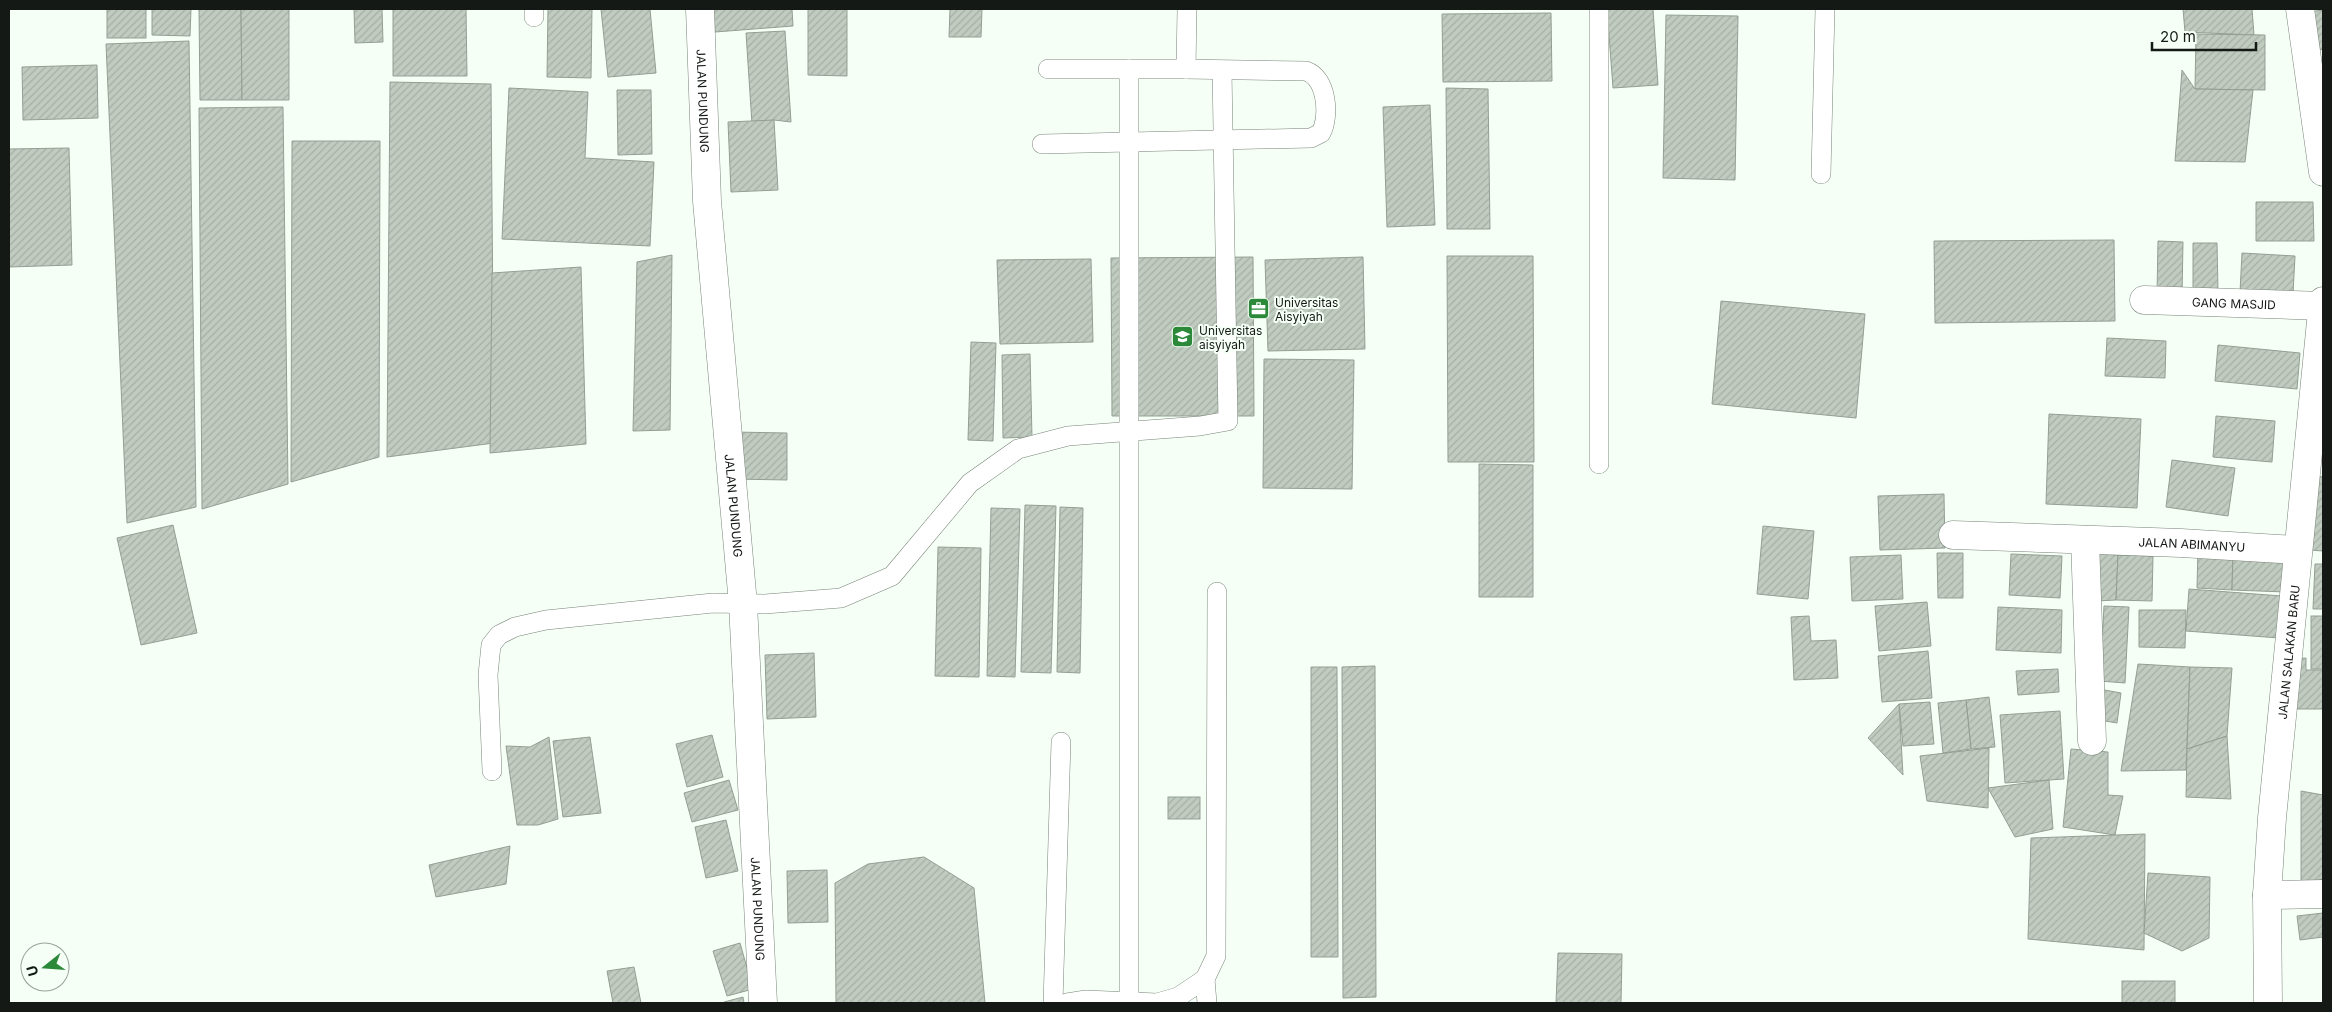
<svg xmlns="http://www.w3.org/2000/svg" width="2332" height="1012" viewBox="0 0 2332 1012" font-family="Inter,sans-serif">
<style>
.building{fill:url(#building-hatch);stroke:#949f94}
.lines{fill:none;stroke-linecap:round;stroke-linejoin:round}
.lane-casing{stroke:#798379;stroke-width:20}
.street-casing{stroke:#798379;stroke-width:29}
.lane{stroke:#fff;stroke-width:19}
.street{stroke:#fff;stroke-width:28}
.labels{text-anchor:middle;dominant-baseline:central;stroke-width:4;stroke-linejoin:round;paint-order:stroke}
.street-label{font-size:12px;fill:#151915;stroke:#f5fff6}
.poi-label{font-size:12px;fill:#151915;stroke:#f5fff6;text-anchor:start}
</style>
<defs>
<pattern id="building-hatch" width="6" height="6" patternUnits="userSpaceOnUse" patternTransform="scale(1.25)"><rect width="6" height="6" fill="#c1ccc1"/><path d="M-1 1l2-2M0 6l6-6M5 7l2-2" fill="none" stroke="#a5afa5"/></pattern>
</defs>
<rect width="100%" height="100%" fill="#f5fff6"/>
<g class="building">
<rect x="107" y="9" width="39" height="29"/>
<path d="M152,9H191L190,36L152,35Z"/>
<path d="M199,9H241L242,100H200Z"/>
<path d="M241,9H289V100H242Z"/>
<path d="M354,9H382L383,42L355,43Z"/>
<path d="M393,9H466L467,76H393Z"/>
<path d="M548,9H592L591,78L547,77Z"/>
<path d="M601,9H650L656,73L608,77Z"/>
<path d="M713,9H792L793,26L715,32Z"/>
<path d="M808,9H847V76L808,75Z"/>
<path d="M950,9H982L981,37H949Z"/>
<path d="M1607,9H1653L1658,85L1613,88Z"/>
<path d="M2183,9H2252L2254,35L2185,32Z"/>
<path d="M2323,10V49L2314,51L2309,12Z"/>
<path d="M1551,13L1552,81L1443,82L1442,14Z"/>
<path d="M1666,15L1738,16L1735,180L1663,178Z"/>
<path d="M785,31L791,122L774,120L752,124L746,33Z"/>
<path d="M2196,34L2265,35V90L2195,89Z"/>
<path d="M189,41L196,507L127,523L106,44Z"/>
<path d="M97,65L98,118L23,120L22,67Z"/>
<path d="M2182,70L2195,89L2253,90L2245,162L2175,161Z"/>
<path d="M390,82L491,84L494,443L387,457Z"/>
<path d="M509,88L588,92L585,158L654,162L650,246L502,239Z"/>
<path d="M1446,88L1488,89L1490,229H1447Z"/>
<path d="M617,90H651L652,154L618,155Z"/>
<path d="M1430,105L1435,225L1387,227L1383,107Z"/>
<path d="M283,107L288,484L202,509L199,108Z"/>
<path d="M774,120L778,190L731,192L728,122Z"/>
<path d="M292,141H380L379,457L291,482Z"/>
<path d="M69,148L72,265L9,267V149Z"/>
<path d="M2256,202H2313L2314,241H2256Z"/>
<path d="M2114,240L2115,321L1935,323L1934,241Z"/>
<path d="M2158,241L2183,242L2182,295L2157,294Z"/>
<path d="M2193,243H2217L2218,291H2193Z"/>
<path d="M2242,253L2295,256L2293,294L2240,292Z"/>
<path d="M672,255L670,430L633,431L637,262Z"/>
<path d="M1447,256H1533L1534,462H1448Z"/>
<path d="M1253,257L1254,416H1112L1111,258Z"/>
<path d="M1363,257L1365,349L1268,351L1265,260Z"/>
<path d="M1091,259L1093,342L1000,344L997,260Z"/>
<path d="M581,267L586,444L490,453L492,273Z"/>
<path d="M1721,301L1865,314L1856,418L1712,404Z"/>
<path d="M2107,338L2166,341L2165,378L2105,376Z"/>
<path d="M971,342L996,343L993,441L968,440Z"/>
<path d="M2218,345L2300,353L2297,389L2215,381Z"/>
<path d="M1030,354L1032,437L1003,438L1002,355Z"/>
<path d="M1264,359L1354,360L1352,489L1263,488Z"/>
<path d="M2049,414L2141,419L2137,508L2046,504Z"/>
<path d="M2216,416L2275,421L2272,462L2213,457Z"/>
<path d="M733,432L787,433V480L732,479Z"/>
<path d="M2172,460L2235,468L2228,516L2166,507Z"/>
<path d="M1479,464L1533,465V597H1479Z"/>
<path d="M2314,476L2323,477V551L2309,550Z"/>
<path d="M1944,494L1945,548L1880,550L1878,496Z"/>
<path d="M1025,505L1056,506L1051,673L1021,672Z"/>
<path d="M1060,507L1083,508L1080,673L1057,672Z"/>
<path d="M991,508L1020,509L1015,677L987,676Z"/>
<path d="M173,525L197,633L141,645L117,538Z"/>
<path d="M1763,526L1814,531L1808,599L1757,594Z"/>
<path d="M938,547L981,548L979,677L935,676Z"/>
<path d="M2198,548L2233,551L2232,590L2197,588Z"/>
<path d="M2233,551L2286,553V592L2232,590Z"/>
<path d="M1937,553H1963V598H1938Z"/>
<path d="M2011,554L2062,556L2060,598L2009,595Z"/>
<path d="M2096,554L2118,555L2116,600L2096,601Z"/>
<path d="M1901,555L1903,599L1852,601L1850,557Z"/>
<path d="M2118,555L2153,556L2152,601L2116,600Z"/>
<path d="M2315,564H2323V609H2313Z"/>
<path d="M2189,589L2282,596L2279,638L2186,631Z"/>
<path d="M1927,602L1931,646L1879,651L1875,606Z"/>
<path d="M2104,606L2129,607L2125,683L2100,681Z"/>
<path d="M1998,607L2062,610L2061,653L1996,650Z"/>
<path d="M2139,610H2186L2185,648L2139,647Z"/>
<path d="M1809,616L1811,641L1836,640L1838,678L1794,680L1791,617Z"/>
<rect x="2311" y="616" width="12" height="53"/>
<path d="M1928,651L1932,698L1882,702L1878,656Z"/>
<path d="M814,653L816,717L767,719L765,655Z"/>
<path d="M2306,658V670H2323V709H2290L2293,659Z"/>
<path d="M2138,664L2190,667L2186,770L2121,771Z"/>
<path d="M1375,666L1376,997L1343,998L1342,667Z"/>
<path d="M1311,667H1337L1338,957H1311Z"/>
<path d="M2190,667L2232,668L2227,736L2187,749Z"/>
<path d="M2058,669L2059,692L2018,695L2016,671Z"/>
<path d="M2099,689L2121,693L2117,723L2099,720Z"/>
<path d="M1989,697L1995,747L1971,749L1966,700Z"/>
<path d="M1966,700L1971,749L1943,753L1938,703Z"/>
<path d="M1930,702L1934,744L1903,746L1899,704Z"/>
<path d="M1899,704L1903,775L1868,738Z"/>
<path d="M2060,711L2064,779L2005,783L2000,715Z"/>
<path d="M712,735L723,777L687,787L676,744Z"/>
<path d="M2227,736L2231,799L2186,797L2187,749Z"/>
<path d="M549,737L558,819L538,825H517L506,746L530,747Z"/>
<path d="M590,737L601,813L563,817L553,741Z"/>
<path d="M1989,748L1988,808L1927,801L1920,756Z"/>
<path d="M2071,749L2108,752V795L2123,796L2115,835L2063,827Z"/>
<path d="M729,780L738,810L692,822L684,793Z"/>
<path d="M2049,780L2053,829L2015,837L1988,788Z"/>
<path d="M2301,791L2323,795V879L2301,885Z"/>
<rect x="1168" y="797" width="32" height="22"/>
<path d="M726,820L738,871L706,878L695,827Z"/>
<path d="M2145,834L2144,950L2028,939L2031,838Z"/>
<path d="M510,846L506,884L436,897L429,865Z"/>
<path d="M924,857L974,888L985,1003H836L835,883L868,864Z"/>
<path d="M827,870L828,922L788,923L787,871Z"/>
<path d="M2148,873L2210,877L2209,938L2182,951L2144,933Z"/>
<path d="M2323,913V937L2300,940L2297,916Z"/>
<path d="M740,943L753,989L727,996L713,951Z"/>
<path d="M1558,953L1622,954L1621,1003H1556Z"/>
<path d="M634,967L641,1003H613L607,971Z"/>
<rect x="2122" y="981" width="53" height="22"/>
<path d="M743,997L744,1003H725L724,1002Z"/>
</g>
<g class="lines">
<defs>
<g id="lane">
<path d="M534,9V17"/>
<path d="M1048,69H1186"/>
<path d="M1129,69V1003"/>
<path d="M1042,144L1311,138L1321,133C1330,116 1327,78 1306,71L1186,69L1187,9"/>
<path d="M1821,174L1825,9"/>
<path d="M1599,464V9"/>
<path d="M492,771L488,675L491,645L499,635L515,627L546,620L713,603L765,604L841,598L892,576L970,483L1018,449L1068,436L1200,426L1228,421L1222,71"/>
<path d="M1205,979L1207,1003"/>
<path d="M1053,1003L1061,742"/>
<path d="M1067,1003L1086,1000L1157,1003L1178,997L1205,979L1216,956L1217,592"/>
</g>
<g id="street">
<path id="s1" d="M700,9L707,201L743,604L763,1003"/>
<path d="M2300,9L2323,172"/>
<path id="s2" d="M2144,300L2323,306"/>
<path id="s3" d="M1953,535L2181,543L2298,550"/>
<path d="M2085,540L2092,741"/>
<path d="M2267,895L2323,894"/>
<path id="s4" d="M2268,1003L2267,895L2272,818L2323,301"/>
</g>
</defs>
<use href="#lane" class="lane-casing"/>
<use href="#street" class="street-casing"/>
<use href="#lane" class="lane"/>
<use href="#street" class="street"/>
</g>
<defs>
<symbol id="office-square" viewBox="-11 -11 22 22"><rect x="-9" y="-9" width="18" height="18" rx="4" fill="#2c893a" stroke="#f5fff6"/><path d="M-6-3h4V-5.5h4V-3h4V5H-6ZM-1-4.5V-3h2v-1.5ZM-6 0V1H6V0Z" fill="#fff"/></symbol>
<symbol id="university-square" viewBox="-11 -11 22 22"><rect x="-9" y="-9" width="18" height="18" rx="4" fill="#2c893a" stroke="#f5fff6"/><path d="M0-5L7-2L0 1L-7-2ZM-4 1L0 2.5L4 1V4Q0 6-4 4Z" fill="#fff"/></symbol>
</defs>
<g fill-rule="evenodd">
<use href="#office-square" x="1246" y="296" width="25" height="25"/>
<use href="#university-square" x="1170" y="324" width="25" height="25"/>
</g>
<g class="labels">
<g class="street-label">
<text stroke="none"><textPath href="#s1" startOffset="92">JALAN PUNDUNG</textPath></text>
<text stroke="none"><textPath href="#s2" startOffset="90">GANG MASJID</textPath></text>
<text stroke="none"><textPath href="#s1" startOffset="498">JALAN PUNDUNG</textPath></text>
<text stroke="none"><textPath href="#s3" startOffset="239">JALAN ABIMANYU</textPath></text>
<text stroke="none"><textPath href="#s4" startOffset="352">JALAN SALAKAN BARU</textPath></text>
<text stroke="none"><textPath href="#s1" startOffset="902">JALAN PUNDUNG</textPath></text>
</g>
<g class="poi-label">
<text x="1275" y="302">Universitas<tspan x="1275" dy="14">Aisyiyah</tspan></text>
<text x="1199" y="330">Universitas<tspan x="1199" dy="14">aisyiyah</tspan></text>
</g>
</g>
<rect width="2332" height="1012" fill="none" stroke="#151915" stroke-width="20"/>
<g transform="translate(45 967) rotate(253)"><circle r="24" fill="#f5fff6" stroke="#9ba39c"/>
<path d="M0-4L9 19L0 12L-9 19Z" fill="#2c893a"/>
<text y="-8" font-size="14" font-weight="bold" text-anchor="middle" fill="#151915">U</text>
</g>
<path d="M2152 42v8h104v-8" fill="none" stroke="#151915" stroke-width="2.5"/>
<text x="2160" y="42" font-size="15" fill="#151915" stroke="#f5fff6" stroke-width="4" paint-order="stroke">20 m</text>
</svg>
